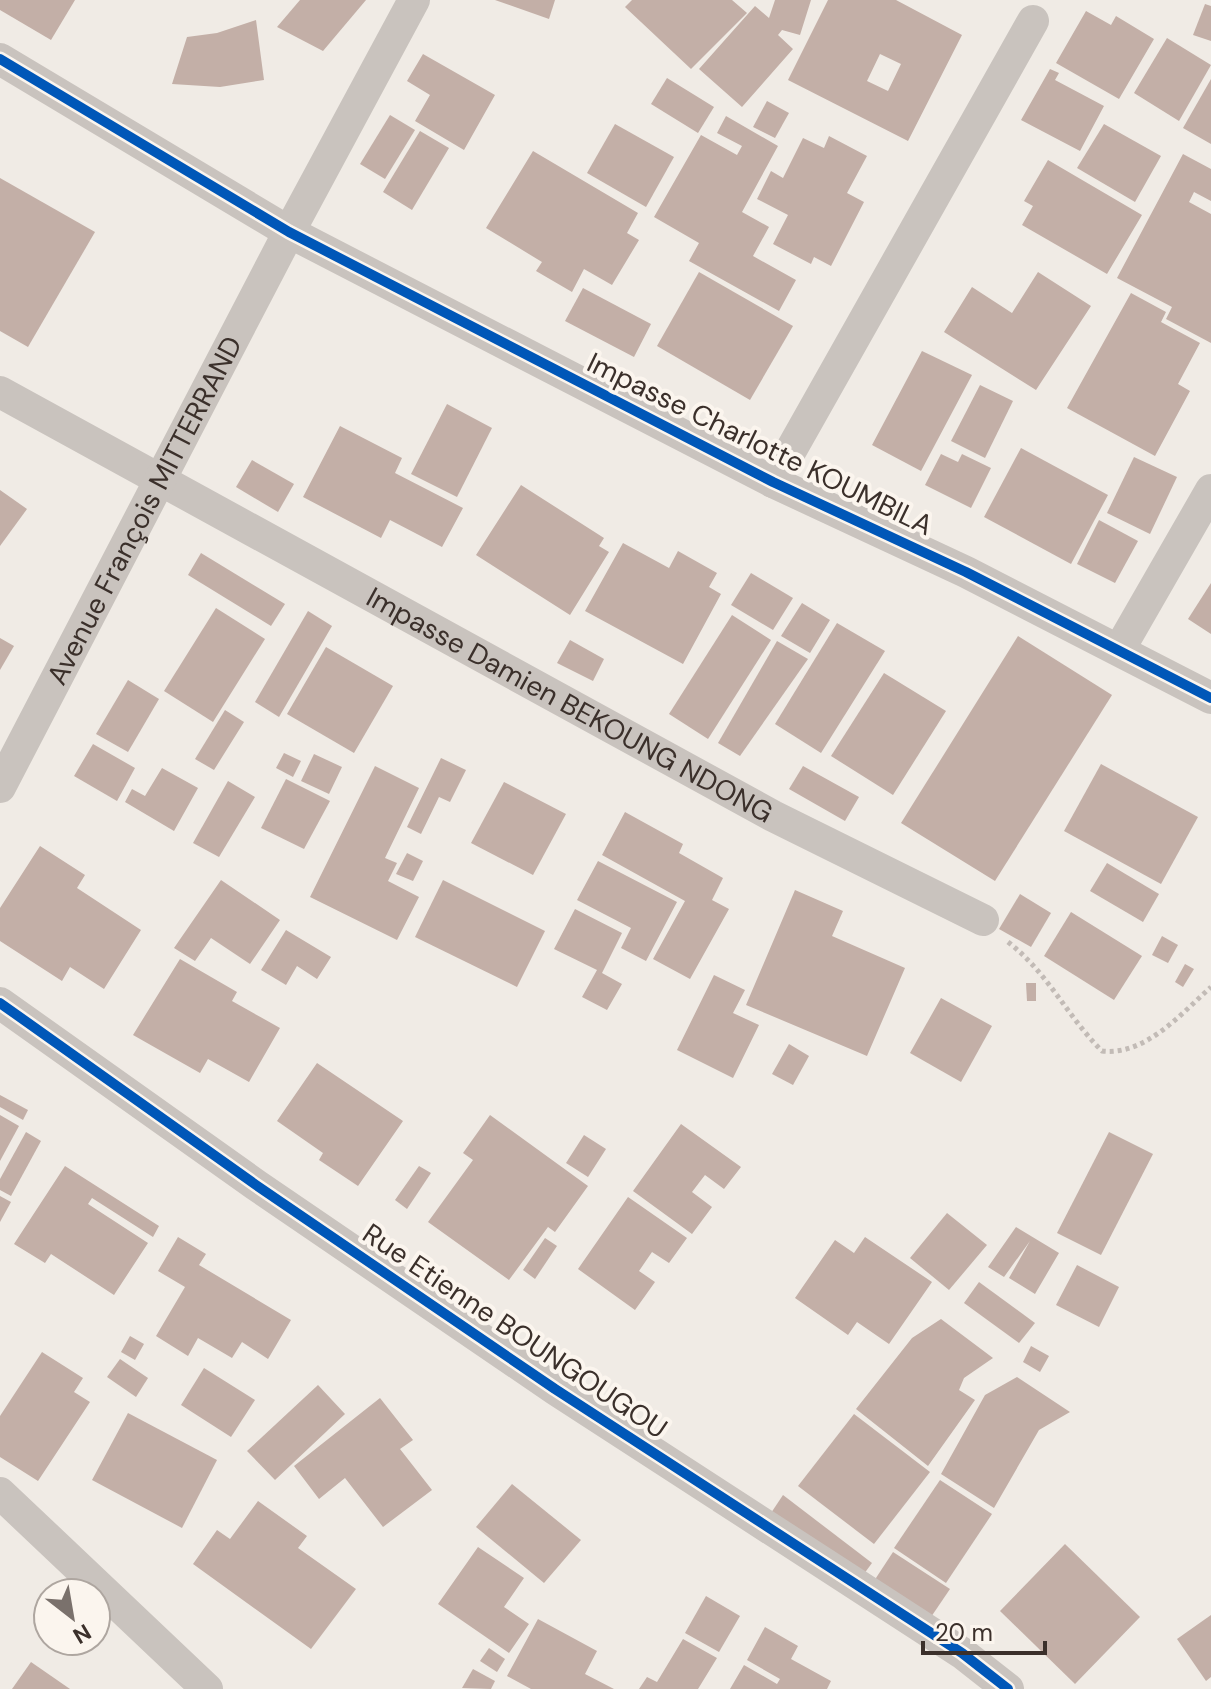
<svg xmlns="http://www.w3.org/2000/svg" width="1211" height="1689" viewBox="0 0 1211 1689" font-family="'DM Sans',sans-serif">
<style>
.building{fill:#c3afa7;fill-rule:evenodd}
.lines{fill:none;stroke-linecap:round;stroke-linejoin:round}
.path{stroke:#c2bbb6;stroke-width:5;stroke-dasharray:4 4;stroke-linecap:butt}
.street{stroke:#c9c3be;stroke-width:32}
.cycleway-casing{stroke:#fbf5ee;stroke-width:15}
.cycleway{stroke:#0057b8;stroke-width:10}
.labels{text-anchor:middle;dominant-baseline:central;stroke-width:8;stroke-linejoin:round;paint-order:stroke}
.street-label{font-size:28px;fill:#3b302b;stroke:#fbf5ee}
</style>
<rect width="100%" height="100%" fill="#f0ebe5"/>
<g class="building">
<path d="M0,0H75L51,40L0,10Z"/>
<path d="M300,0H366L323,51L277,27Z"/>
<path d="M495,0H555L549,19Z"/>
<path d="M632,0H732L747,13L691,69L625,7Z"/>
<path d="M775,0H811L800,35L782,30L778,35L793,49L742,107L699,69L755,6L769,18Z"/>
<path d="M828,0H896L962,35L908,141L788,80ZM880,54L901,64L888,91L867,81Z"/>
<path d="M1205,4L1211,6V41L1193,35Z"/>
<path d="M1086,11L1111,25L1116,16L1154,39L1119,99L1056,63Z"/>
<path d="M256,20L264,80L220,87L172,84L187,37L217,33Z"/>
<path d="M1167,38L1211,65L1179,121L1134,93Z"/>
<path d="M423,54L495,95L464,150L415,121L430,95L407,81Z"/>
<path d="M1050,69L1059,73L1055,80L1104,106L1080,151L1021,120Z"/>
<path d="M667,78L714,107L698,133L651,104Z"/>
<path d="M1211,79V144L1183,128Z"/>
<path d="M767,101L789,113L775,138L753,127Z"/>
<path d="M390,115L415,130L385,179L360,164Z"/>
<path d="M726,116L778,146L742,212L769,227L753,256L796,280L779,311L689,261L699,243L654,217L701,135L737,155L742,146L717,133Z"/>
<path d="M615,124L674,157L646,207L587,173Z"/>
<path d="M1104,124L1161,156L1135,202L1077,168Z"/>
<path d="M420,131L449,148L412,210L383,192Z"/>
<path d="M829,136L867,156L847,193L864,202L831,266L814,257L811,264L773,244L788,215L757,199L771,171L783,178L803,138L824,148Z"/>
<path d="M533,151L638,213L627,233L639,240L612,285L584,269L572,292L536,271L542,262L486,228Z"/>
<path d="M1183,154L1211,169V201L1194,192L1189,202L1211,214V343L1166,319L1172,307L1117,278Z"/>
<path d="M1048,160L1142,215L1107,274L1022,225L1033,206L1024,201Z"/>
<path d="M0,178L95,232L28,347L0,331Z"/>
<path d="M699,272L793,326L750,400L657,346Z"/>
<path d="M1038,272L1091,306L1036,390L944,332L972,287L1012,313Z"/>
<path d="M583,288L651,324L634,357L565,321Z"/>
<path d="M1131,293L1166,312L1161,322L1200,343L1178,384L1190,391L1155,456L1067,408Z"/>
<path d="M922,351L972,375L921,471L872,445Z"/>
<path d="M980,385L1013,401L985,458L951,441Z"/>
<path d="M447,404L492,428L457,497L411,474Z"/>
<path d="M340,426L402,458L395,473L463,508L442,547L390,520L381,538L303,497Z"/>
<path d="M1021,448L1108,495L1071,564L984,517Z"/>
<path d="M941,454L958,462L962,454L991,468L971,508L925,485Z"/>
<path d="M1134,457L1177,477L1150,534L1107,513Z"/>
<path d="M252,460L294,484L278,512L236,487Z"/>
<path d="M521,485L604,538L599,546L609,552L570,615L476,555Z"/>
<path d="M0,490L27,509L0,546Z"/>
<path d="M1099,520L1138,541L1115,583L1077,564Z"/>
<path d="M623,543L669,568L678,551L717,573L709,587L721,594L683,664L585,611Z"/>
<path d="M201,553L285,604L271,626L188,575Z"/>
<path d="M751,573L793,598L773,630L731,605Z"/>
<path d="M1211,583V634L1188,619Z"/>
<path d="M802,603L830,620L810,653L781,636Z"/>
<path d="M216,608L265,639L213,722L164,691Z"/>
<path d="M308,611L332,626L279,717L255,702Z"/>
<path d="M732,615L771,640L708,739L669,714Z"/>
<path d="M837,623L885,651L821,753L775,724Z"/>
<path d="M1018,636L1112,695L995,881L901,823Z"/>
<path d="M0,638L14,646L0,670Z"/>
<path d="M570,640L604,659L593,681L557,663Z"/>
<path d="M777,641L808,659L740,756L718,743Z"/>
<path d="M326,647L393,686L354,753L287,714Z"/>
<path d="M884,673L946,711L893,795L831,756Z"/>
<path d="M128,680L159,699L128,752L96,734Z"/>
<path d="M225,710L244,722L214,770L195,759Z"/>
<path d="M93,744L135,768L117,801L74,776Z"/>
<path d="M284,753L301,761L293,777L276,768Z"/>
<path d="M314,754L342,767L329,794L301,781Z"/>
<path d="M441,758L466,770L450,802L439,797L421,834L407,827Z"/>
<path d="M1101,764L1198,817L1161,884L1064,831Z"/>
<path d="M375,766L419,788L385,858L397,863L388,881L419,897L397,940L310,897Z"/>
<path d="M803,766L859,797L845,821L789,789Z"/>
<path d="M162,768L198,788L174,831L125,802L132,789L145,796Z"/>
<path d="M286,779L330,801L304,849L261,828Z"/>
<path d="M228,781L255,797L219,857L193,843Z"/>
<path d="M504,782L566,814L533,875L471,843Z"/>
<path d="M625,812L683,844L679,853L723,878L712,900L729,909L690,979L653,959L685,901L602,855Z"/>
<path d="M40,846L85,875L77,888L141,930L104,989L70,967L62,981L0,941V908Z"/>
<path d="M407,853L423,861L413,881L396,874Z"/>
<path d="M598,861L677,902L646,961L621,948L631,928L577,900Z"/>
<path d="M1107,863L1159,894L1143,922L1090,891Z"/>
<path d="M221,880L280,920L250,964L211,938L195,961L174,948Z"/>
<path d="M443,880L545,931L517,987L415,937Z"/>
<path d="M795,890L843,911L832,936L905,968L867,1056L746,1005Z"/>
<path d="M1020,894L1051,913L1031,947L999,929Z"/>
<path d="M575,909L622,933L602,973L622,984L607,1010L582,997L597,970L554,949Z"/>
<path d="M1071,912L1142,956L1114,1000L1044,956Z"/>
<path d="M286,930L331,957L317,979L297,966L286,985L261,970Z"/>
<path d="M1162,936L1178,945L1168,963L1152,955Z"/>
<path d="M180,959L237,992L232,1001L280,1028L249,1082L208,1059L200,1073L133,1035Z"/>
<path d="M1185,964L1194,969L1183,987L1175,982Z"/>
<path d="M714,975L745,990L733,1013L759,1025L733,1078L677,1050Z"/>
<path d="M1026,983H1036V1001H1027Z"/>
<path d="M941,998L992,1026L961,1082L910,1053Z"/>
<path d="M789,1044L809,1056L793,1085L772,1074Z"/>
<path d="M317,1063L403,1121L358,1186L319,1160L323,1153L277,1121Z"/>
<path d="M0,1095L28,1110L23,1120L0,1107Z"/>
<path d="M0,1115L19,1126L0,1161Z"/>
<path d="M490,1115L588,1186L555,1232L548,1227L509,1280L428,1222L473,1160L463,1153Z"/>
<path d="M681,1124L741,1167L724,1189L705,1175L692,1192L712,1207L692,1234L633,1191Z"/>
<path d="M26,1132L41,1141L11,1196L0,1190V1179Z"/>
<path d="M1109,1132L1153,1154L1101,1255L1057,1233Z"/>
<path d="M584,1135L606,1149L588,1177L566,1163Z"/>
<path d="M65,1166L159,1226L153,1237L92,1198L88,1204L148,1243L114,1295L51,1254L45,1263L14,1244Z"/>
<path d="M419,1166L431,1173L407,1209L395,1200Z"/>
<path d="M0,1196L11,1202L0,1222Z"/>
<path d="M628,1197L687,1238L669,1263L652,1252L639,1271L655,1282L635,1310L578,1269Z"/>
<path d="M947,1213L987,1245L949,1290L910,1258Z"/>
<path d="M1016,1227L1059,1253L1035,1294L1009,1278L1030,1241L1004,1277L988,1267Z"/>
<path d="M178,1237L206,1254L199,1265L291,1320L268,1359L242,1342L232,1358L198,1338L188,1356L156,1336L185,1287L158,1271Z"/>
<path d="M865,1237L932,1282L889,1344L857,1322L848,1335L795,1298L835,1240L854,1253Z"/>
<path d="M545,1238L557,1246L535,1279L523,1270Z"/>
<path d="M1077,1265L1119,1287L1099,1327L1056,1305Z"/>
<path d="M979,1282L1035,1323L1019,1343L964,1303Z"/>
<path d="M941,1319L993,1358L964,1378L959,1390L975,1400L928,1466L856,1409L912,1338Z"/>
<path d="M130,1336L144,1344L135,1360L121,1352Z"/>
<path d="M1031,1346L1049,1356L1040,1372L1023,1362Z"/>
<path d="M42,1352L83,1378L74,1392L90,1402L38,1481L0,1457V1416Z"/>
<path d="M120,1359L148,1378L136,1397L107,1377Z"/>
<path d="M204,1368L255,1400L231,1437L181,1405Z"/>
<path d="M1017,1377L1070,1412L1039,1430L994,1508L941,1474L985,1395Z"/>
<path d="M318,1385L345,1414L275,1480L247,1451Z"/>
<path d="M380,1398L413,1440L400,1449L432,1490L383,1527L345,1478L319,1499L294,1466Z"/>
<path d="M128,1413L217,1460L182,1528L92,1480Z"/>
<path d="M854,1414L930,1472L874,1544L798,1486Z"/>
<path d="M940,1480L992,1514L946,1583L894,1548Z"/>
<path d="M512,1484L581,1540L544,1583L476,1527Z"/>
<path d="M783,1495L872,1563L858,1582L767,1519Z"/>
<path d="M258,1501L307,1536L298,1548L356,1589L311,1649L193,1564L217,1530L230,1539Z"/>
<path d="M1065,1544L1140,1617L1075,1684L1000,1611Z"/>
<path d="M478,1547L524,1578L504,1607L529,1624L509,1653L438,1604Z"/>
<path d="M893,1552L950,1589L931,1617L874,1581Z"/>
<path d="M706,1596L740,1616L719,1652L685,1633Z"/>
<path d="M1211,1615V1677L1206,1681L1177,1639Z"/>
<path d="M538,1619L597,1651L585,1674L614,1689H531L507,1676Z"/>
<path d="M765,1627L798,1646L791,1659L831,1681L827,1689H730L744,1665L777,1684L780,1679L747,1660Z"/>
<path d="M683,1639L717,1658L698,1689H639L647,1677L657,1682Z"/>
<path d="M489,1648L505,1659L497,1672L480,1661Z"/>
<path d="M31,1662L70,1689H12Z"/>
<path d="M473,1669L495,1681L491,1689L462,1688Z"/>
</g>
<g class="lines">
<path class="path" d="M1008,942C1049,974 1066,1015 1102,1051C1145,1056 1181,1014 1211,987"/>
<g class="street">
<path d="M0,59L289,232L773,482L966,572L1211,698"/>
<path id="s1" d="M0,392L773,816L983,920"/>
<path d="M773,482L1033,21"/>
<path d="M1119,650L1211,490"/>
<path id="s2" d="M0,787L289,232L414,0"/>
<path d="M0,1003L256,1185L555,1389L962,1653L1008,1689"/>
<path d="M0,1493L207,1689"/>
</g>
<defs>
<g id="cycleway">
<path d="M0,59L289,232L773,482L966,572L1211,698"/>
<path d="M0,1003L256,1185L555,1389L962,1653L1008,1689"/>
</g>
</defs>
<use href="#cycleway" class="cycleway-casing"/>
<use href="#cycleway" class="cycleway"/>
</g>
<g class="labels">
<g class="street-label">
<text transform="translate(760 444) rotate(26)">Impasse Charlotte KOUMBILA</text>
<text stroke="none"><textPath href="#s2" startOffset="312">Avenue François MITTERRAND</textPath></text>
<text stroke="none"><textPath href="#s1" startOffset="650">Impasse Damien BEKOUNG NDONG</textPath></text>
<text transform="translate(515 1331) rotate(34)">Rue Etienne BOUNGOUGOU</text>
</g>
</g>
<g transform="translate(72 1617) rotate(149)"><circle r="38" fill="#fbf5ee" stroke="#aea6a0" stroke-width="2"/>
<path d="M0-6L14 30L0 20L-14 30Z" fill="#7a716c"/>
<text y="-12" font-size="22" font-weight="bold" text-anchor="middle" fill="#3b302b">N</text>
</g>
<path d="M923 1641v12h122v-12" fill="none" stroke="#3b302b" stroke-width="4"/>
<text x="935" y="1641" font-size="24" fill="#3b302b" stroke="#fbf5ee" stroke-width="6" paint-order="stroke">20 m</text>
</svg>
